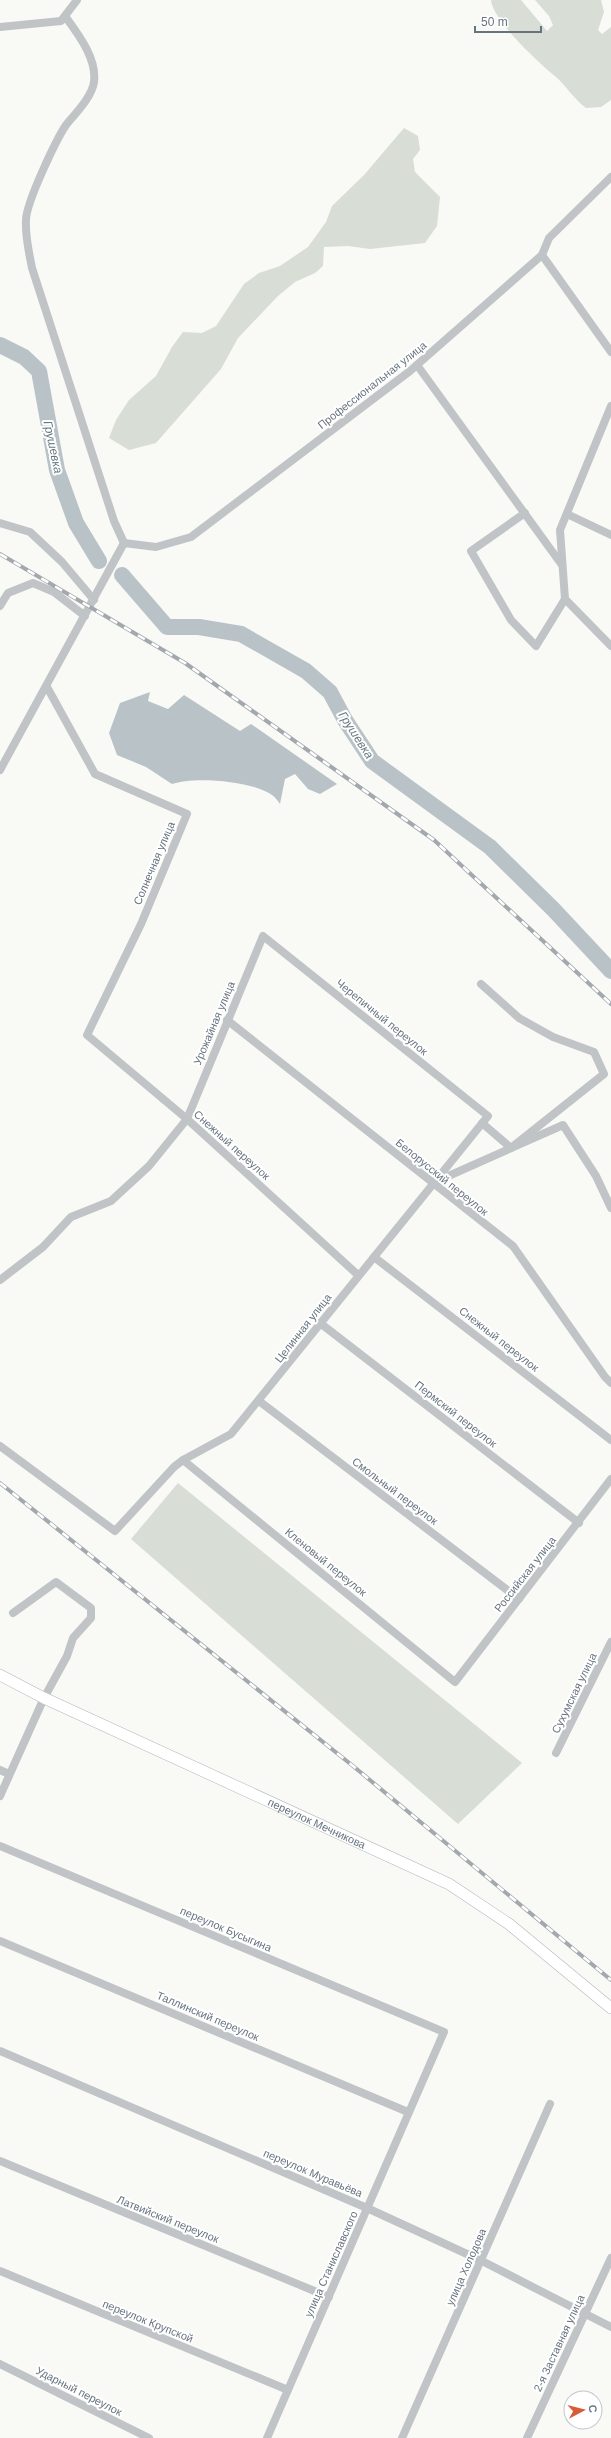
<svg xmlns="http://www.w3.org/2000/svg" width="611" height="2438" viewBox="0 0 611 2438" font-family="Helvetica,sans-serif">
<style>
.green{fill:#d8ddd6}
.water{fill:#b9c3c7}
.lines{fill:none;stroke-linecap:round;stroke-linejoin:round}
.river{stroke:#b9c3c7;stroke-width:16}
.secondary-casing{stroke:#b2b8bc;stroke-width:12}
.street{stroke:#c0c4c7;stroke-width:8}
.secondary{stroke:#fff;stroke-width:11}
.rail-casing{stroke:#a2a8ad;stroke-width:4}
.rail{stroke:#fff;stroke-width:2.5;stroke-dasharray:8;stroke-linecap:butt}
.labels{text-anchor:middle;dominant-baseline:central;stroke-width:4;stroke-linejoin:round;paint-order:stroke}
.street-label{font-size:11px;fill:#66747f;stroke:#fff}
.water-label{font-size:12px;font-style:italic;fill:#667980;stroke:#fff}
</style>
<rect width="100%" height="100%" fill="#f9f9f6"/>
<g class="green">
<path d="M491,0H521L547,31L553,25L549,16L535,0H601L604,12L598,30L602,34L611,27V100L601,107L586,108C574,99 567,87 556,77C539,63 493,21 491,0Z"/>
<path d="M404,128L418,136L420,150L413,159L415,172L440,197L437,226L425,243L370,249L348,246L324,247L323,266L315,273L295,282L278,296L238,338L221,369L156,443L129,450L109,438L116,420L129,400L156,376L172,347L183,332L202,333L216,326L244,284L259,273L280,266L308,247L326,222L332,206L364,175Z"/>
<path d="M178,1483L522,1763L458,1824L131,1539Z"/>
</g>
<path class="water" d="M150,692L148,701L168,709L184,695L240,731L251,724L337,784L320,794L308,789L295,774L285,779L280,804C278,801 275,797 272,795C253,781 194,776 172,784L146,767L117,755L109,733L120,703Z"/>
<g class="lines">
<g class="river">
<path d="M0,345L24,357L39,371L57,470L76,523L99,561"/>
<path d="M122,575L167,627H199L241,634L306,671L330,692L345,720L372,761L490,847L554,910L611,971"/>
</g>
<defs>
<g id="secondary">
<path id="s1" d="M0,1675L44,1698L449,1884L509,1924L611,2008"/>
</g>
</defs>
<use href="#secondary" class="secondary-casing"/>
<g class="street">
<path d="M65,16C78,34 97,58 94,82C92,97 75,114 66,125C56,140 26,203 26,220C25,237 29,252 32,268L114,521L124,543"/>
<path d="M0,27L61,21L77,0"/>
<path d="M542,255L611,352"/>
<path d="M417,365L562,565"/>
<path d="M611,406L560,530L565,599L611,646"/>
<path d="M525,513L471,551L511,620L536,646L565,599"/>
<path d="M567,514L611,535"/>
<path d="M0,523L30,532L62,562L94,600"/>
<path d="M0,606L8,593L33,583L54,592L85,616"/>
<path d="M47,687L95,774L187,814L141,924L87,1035L187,1119L358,1275"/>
<path d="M0,770L124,543L156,547L191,537L410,371L542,255L549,238L611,177"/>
<path d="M481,984L519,1018L553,1037L594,1052L604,1074L511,1148L482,1123"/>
<path d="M227,1020L513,1246L605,1377L611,1383"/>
<path d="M435,1182L563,1125L596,1176L611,1208"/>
<path d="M374,1257L611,1440"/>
<path d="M0,1280L43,1247L71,1217L111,1201L149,1166L187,1119L263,936L488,1116L231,1434L183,1460L174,1467L115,1531L0,1446"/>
<path d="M320,1323L579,1523"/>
<path d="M259,1401L519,1599"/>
<path d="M183,1460L455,1682L611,1479"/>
<path d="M556,1753L611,1642"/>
<path d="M0,1770L9,1774"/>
<path d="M0,1796L44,1698L67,1656L73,1638L91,1618V1608L56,1582L13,1613"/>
<path d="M0,1846L444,2032L267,2438"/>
<path d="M0,1941L408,2112"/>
<path d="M0,2051L367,2208L480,2260L611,2327"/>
<path d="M0,2161L329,2297"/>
<path d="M0,2271L288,2390"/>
<path d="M0,2364L149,2438"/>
<path d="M402,2438L550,2104"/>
<path d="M527,2438L611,2258"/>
</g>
<use href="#secondary" class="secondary"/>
<defs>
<g id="rail">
<path d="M0,554L185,663L434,840L611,1004"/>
<path d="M0,1483L353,1766L611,1980"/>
</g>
</defs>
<use href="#rail" class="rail-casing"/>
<use href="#rail" class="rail"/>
</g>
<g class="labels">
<g class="street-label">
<text transform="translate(372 385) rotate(-38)">Профессиональная улица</text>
<text transform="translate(154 863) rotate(-67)">Солнечная улица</text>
<text transform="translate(382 1017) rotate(39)">Черепичный переулок</text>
<text transform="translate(214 1023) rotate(-67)">Урожайная улица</text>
<text transform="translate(232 1145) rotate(42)">Снежный переулок</text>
<text transform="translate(442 1177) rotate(39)">Белорусский переулок</text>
<text transform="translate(303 1328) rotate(-52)">Целинная улица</text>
<text transform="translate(499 1339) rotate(38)">Снежный переулок</text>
<text transform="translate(456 1414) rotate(38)">Пермский переулок</text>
<text transform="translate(395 1491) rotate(37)">Смольный переулок</text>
<text transform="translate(326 1562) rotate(39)">Кленовый переулок</text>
<text transform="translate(525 1574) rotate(-52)">Российская улица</text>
<text transform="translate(574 1693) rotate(-64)">Сухумская улица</text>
<text stroke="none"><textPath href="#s1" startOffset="350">переулок Мечникова</textPath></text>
<text transform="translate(226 1929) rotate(23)">переулок Бусыгина</text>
<text transform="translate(208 2016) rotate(23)">Таллинский переулок</text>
<text transform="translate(313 2173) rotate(23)">переулок Муравьёва</text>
<text transform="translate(168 2219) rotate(22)">Латвийский переулок</text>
<text transform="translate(331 2264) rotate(-66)">улица Станиславского</text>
<text transform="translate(466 2267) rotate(-66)">улица Холодова</text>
<text transform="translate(148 2321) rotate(22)">переулок Крупской</text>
<text transform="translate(559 2343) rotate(-65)">2-я Заставная улица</text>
<text transform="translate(79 2391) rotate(27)">Ударный переулок</text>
</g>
<g class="water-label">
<text transform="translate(53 447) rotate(78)">Грушевка</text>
<text transform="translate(356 735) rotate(57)">Грушевка</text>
</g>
</g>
<g transform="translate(583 2410) rotate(83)"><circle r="19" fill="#ffffff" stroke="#c2c7cc"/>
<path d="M0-3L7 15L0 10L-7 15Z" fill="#d75c38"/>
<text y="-6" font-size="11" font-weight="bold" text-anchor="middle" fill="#66747f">С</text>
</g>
<path d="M475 26v6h66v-6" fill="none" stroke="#66747f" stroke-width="2"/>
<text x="481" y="26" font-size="12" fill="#66747f" stroke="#ffffff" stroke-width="3" paint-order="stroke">50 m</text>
</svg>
